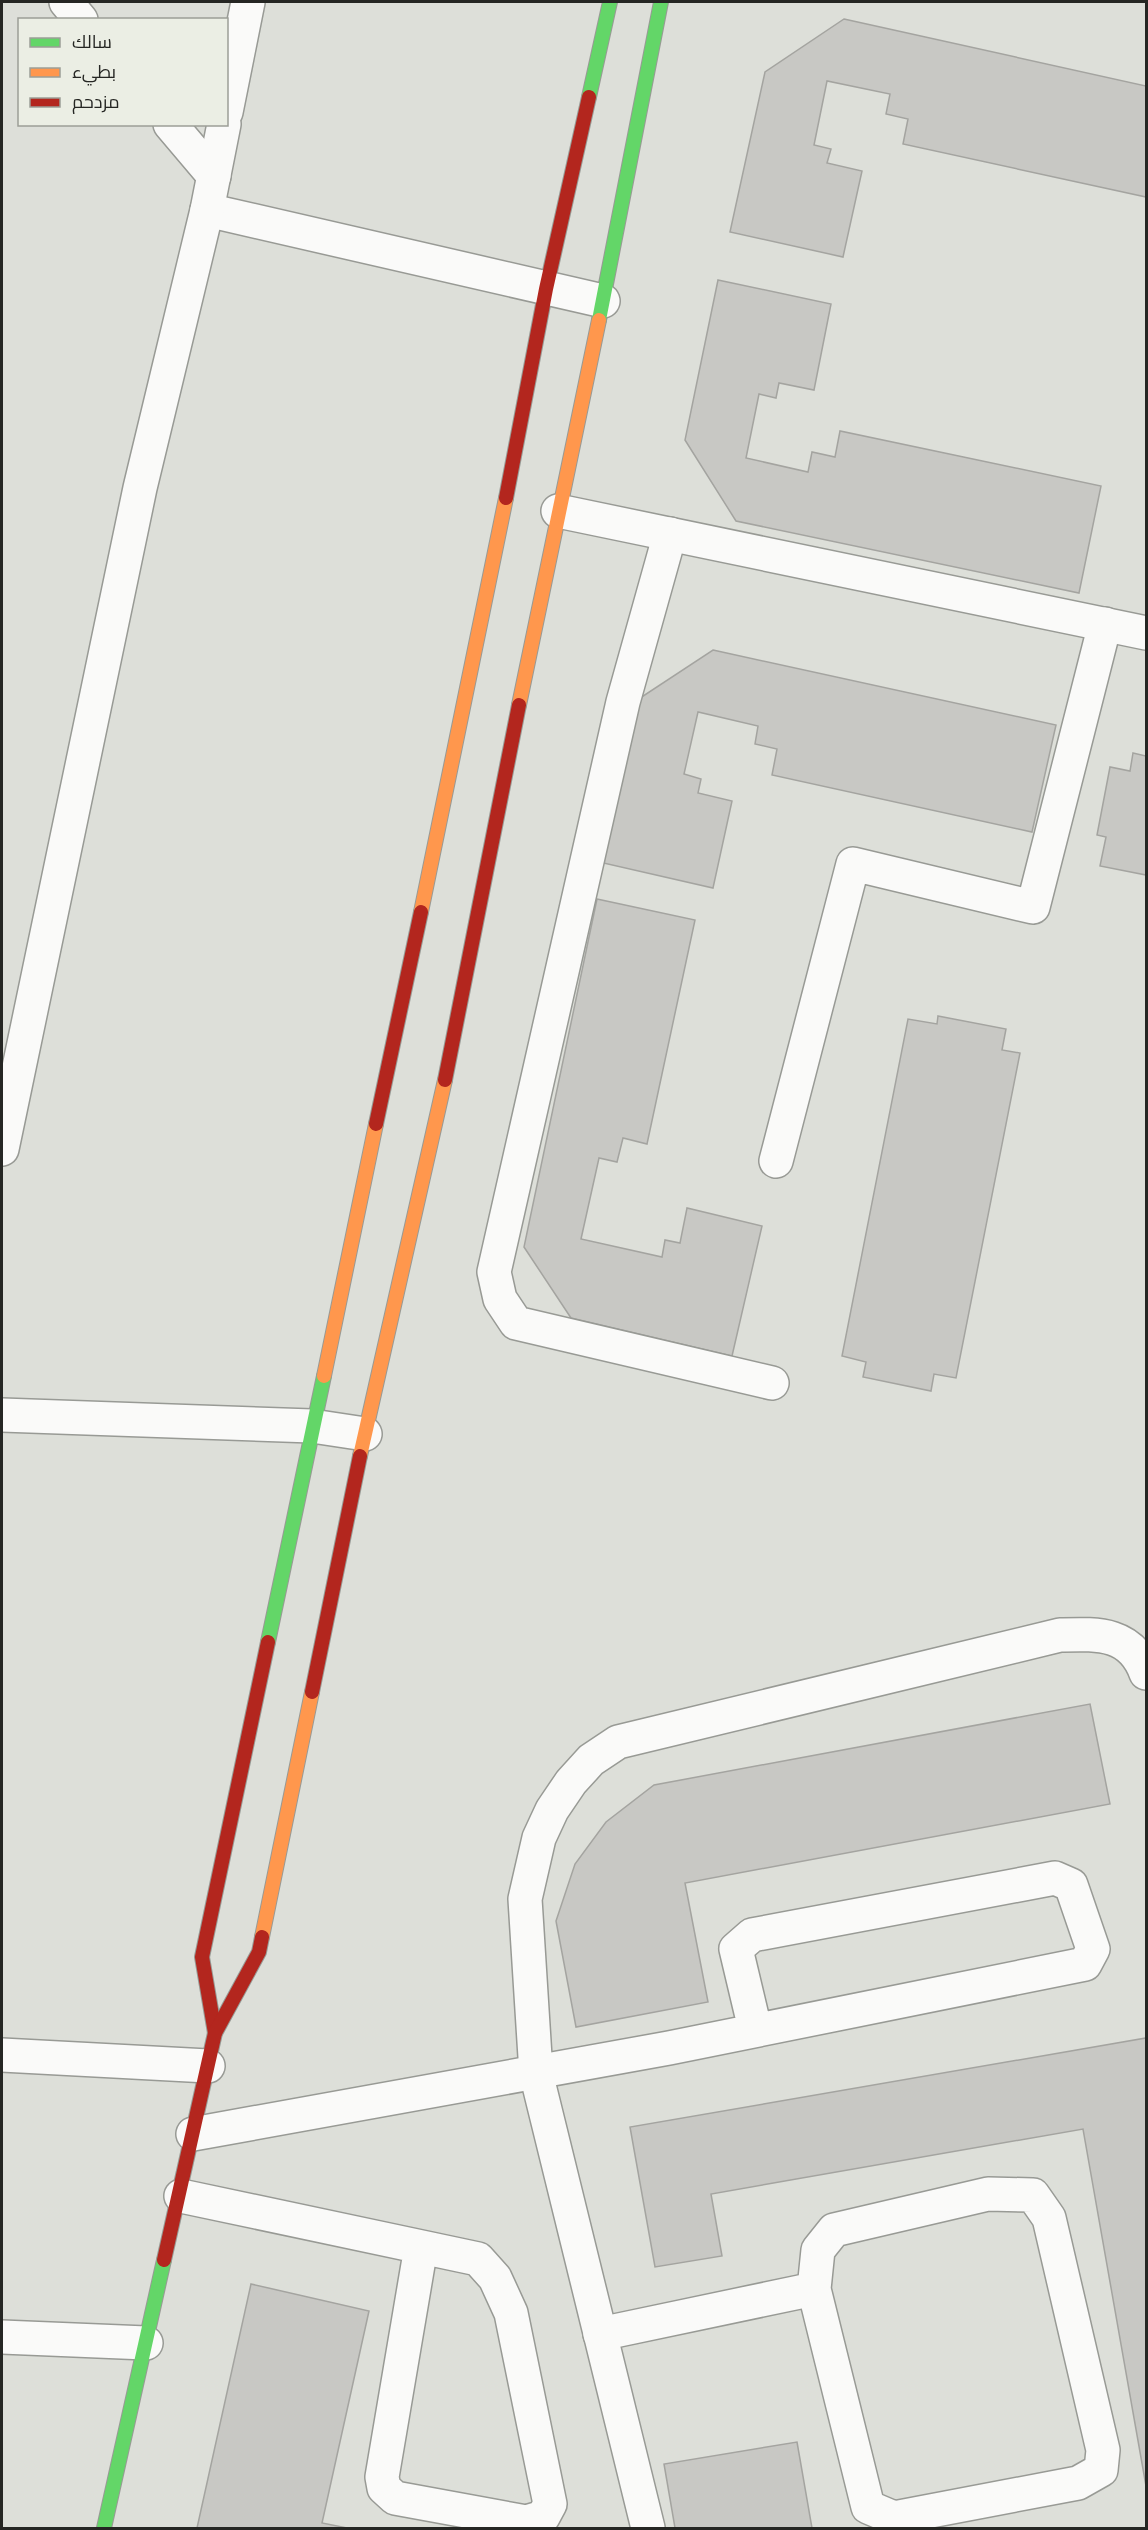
<svg xmlns="http://www.w3.org/2000/svg" width="1148" height="2530" viewBox="0 0 1148 2530" font-family="'Fira Sans Condensed',Cairo,sans-serif">
<style>
.building{fill:#c8c8c4;stroke:#a4a4a0;stroke-width:1.5}
.lines{fill:none;stroke-linecap:round;stroke-linejoin:round}
.street-casing{stroke:#989a95;stroke-width:36}
.fast-casing{stroke:#989a95;stroke-width:16}
.slow-casing{stroke:#989a95;stroke-width:16}
.jam-casing{stroke:#989a95;stroke-width:16}
.street{stroke:#fafaf9;stroke-width:33}
.fast{stroke:#63d668;stroke-width:14}
.slow{stroke:#ff974d;stroke-width:14}
.jam{stroke:#b3261e;stroke-width:14}
</style>
<rect width="100%" height="100%" fill="#dddfd9"/>
<g class="building">
<path d="M844,19L1146,86V197L903,144L908,119L886,114L890,94L827,81L814,145L831,149L827,163L862,171L843,257L730,232L765,72Z"/>
<path d="M718,280L831,304L814,390L779,383L776,398L759,394L746,458L808,472L812,452L835,457L840,431L1101,486L1079,593L736,521L685,440Z"/>
<path d="M713,650L1056,725L1032,832L772,775L777,749L755,744L758,726L698,712L684,774L701,779L698,793L732,801L713,888L599,862L634,702Z"/>
<path d="M1133,753L1146,756V875L1100,866L1106,837L1097,835L1110,767L1130,771Z"/>
<path d="M597,899L695,920L647,1144L623,1138L617,1162L599,1158L581,1239L662,1257L665,1240L680,1243L687,1208L762,1226L732,1356L571,1318L524,1247Z"/>
<path d="M938,1016L1006,1029L1002,1050L1020,1053L956,1378L934,1374L931,1391L863,1377L866,1362L842,1356L908,1019L937,1024Z"/>
<path d="M1090,1704L1110,1804L685,1883L708,2002L576,2027L556,1921L575,1864L606,1822L654,1785Z"/>
<path d="M1146,2038V2486L1083,2129L711,2194L722,2256L655,2267L630,2127Z"/>
<path d="M251,2284L369,2311L322,2523L347,2528H197Z"/>
<path d="M797,2442L812,2528H675L664,2464Z"/>
</g>
<g class="lines">
<defs>
<g id="street">
<path d="M66,2L81,20"/>
<path d="M226,112L248,2"/>
<path d="M170,124L214,176"/>
<path d="M207,210L603,301"/>
<path d="M558,511L1146,633"/>
<path d="M670,534L623,702L494,1272L500,1299L516,1323L772,1383"/>
<path d="M2,1149L140,488L207,210L224,124"/>
<path d="M776,1161L853,864L1033,907L1105,624"/>
<path d="M2,1415L312,1426L365,1434"/>
<path d="M2,2055L208,2066"/>
<path d="M193,2134L669,2048L1085,1964L1093,1949L1071,1885L1055,1878L752,1935L736,1949L755,2029"/>
<path d="M181,2196L478,2259L495,2278L511,2313L550,2504L543,2517L526,2522L395,2498L384,2488L382,2477L421,2247"/>
<path d="M600,2334L814,2289L818,2250L834,2230L988,2194L1033,2195L1049,2218L1103,2450L1101,2470L1078,2483L894,2518L868,2507L814,2289"/>
<path d="M2,2337L146,2343"/>
<path d="M648,2528L536,2073L525,1899L539,1838L552,1810L571,1782L591,1760L618,1742L1060,1635C1098,1634 1131,1632 1146,1673"/>
</g>
<g id="fast">
<path d="M589,97L610,2"/>
<path d="M599,320L661,2"/>
<path d="M268,1642L324,1376"/>
<path d="M104,2528L164,2260"/>
</g>
<g id="slow">
<path d="M519,705L599,320"/>
<path d="M421,912L506,498"/>
<path d="M324,1376L376,1124"/>
<path d="M360,1456L445,1080"/>
<path d="M262,1937L312,1692"/>
</g>
<g id="jam">
<path d="M506,498L546,289L589,97"/>
<path d="M445,1080L519,705"/>
<path d="M376,1124L421,912"/>
<path d="M312,1692L360,1456"/>
<path d="M215,2033L202,1957L268,1642"/>
<path d="M164,2260L215,2033L259,1952L262,1937"/>
</g>
</defs>
<use href="#street" class="street-casing"/>
<use href="#fast" class="fast-casing"/>
<use href="#slow" class="slow-casing"/>
<use href="#jam" class="jam-casing"/>
<use href="#street" class="street"/>
<use href="#fast" class="fast"/>
<use href="#slow" class="slow"/>
<use href="#jam" class="jam"/>
</g>
<rect width="1148" height="2530" fill="none" stroke="#252623" stroke-width="6"/>
<rect x="18" y="18" width="210" height="108" fill="#ebeee4" stroke="#9c9e97" stroke-width="1.5"/>
<rect x="30" y="38" width="30" height="9" fill="#63d668" stroke="#9c9e97" stroke-width="1.5"/>
<text x="72" y="48" font-size="18" fill="#252623">سالك</text>
<rect x="30" y="68" width="30" height="9" fill="#ff974d" stroke="#9c9e97" stroke-width="1.5"/>
<text x="72" y="78" font-size="18" fill="#252623">بطيء</text>
<rect x="30" y="98" width="30" height="9" fill="#b3261e" stroke="#9c9e97" stroke-width="1.5"/>
<text x="72" y="108" font-size="18" fill="#252623">مزدحم</text>
</svg>
